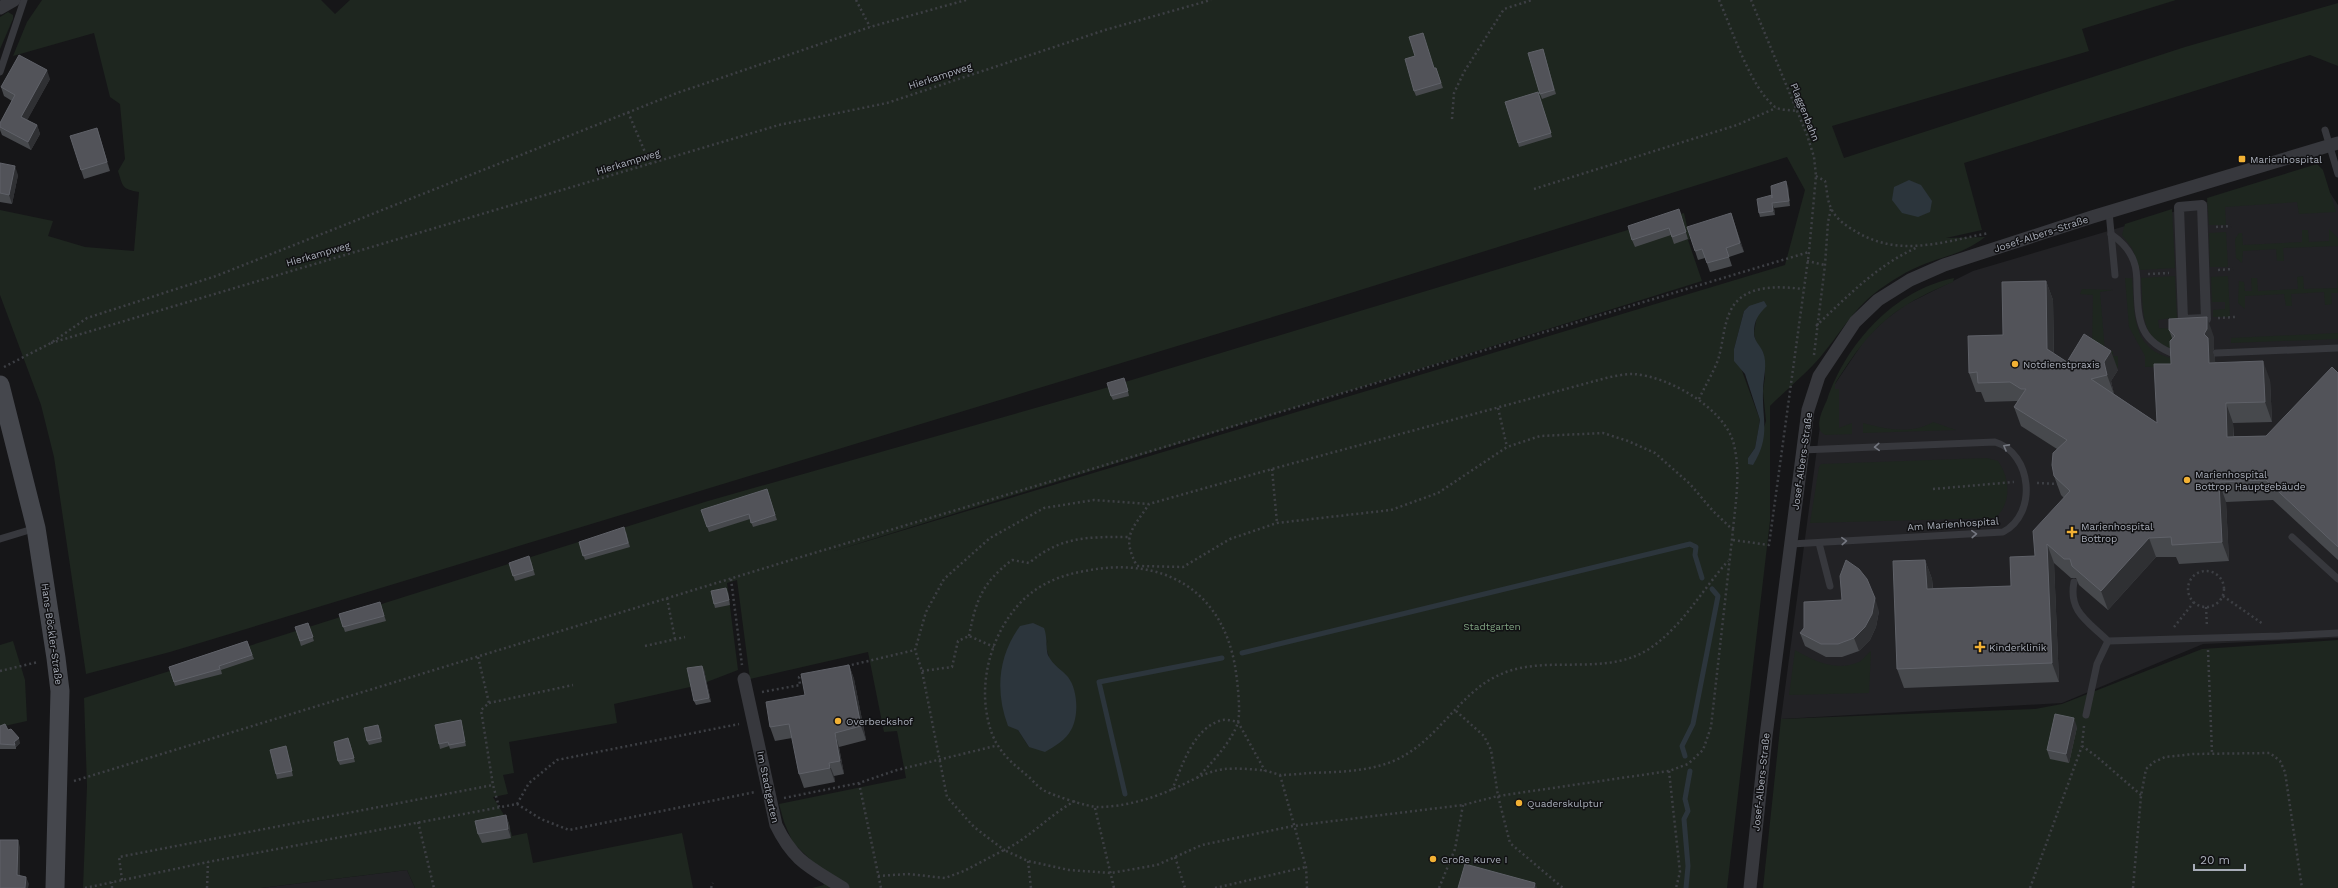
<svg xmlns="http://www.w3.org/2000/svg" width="2338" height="888" viewBox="0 0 2338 888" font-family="'Work Sans',sans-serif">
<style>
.built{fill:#222225}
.green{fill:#1e261f;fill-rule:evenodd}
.water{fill:#2c353c}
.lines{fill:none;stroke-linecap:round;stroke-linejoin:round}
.stream{stroke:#2c353c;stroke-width:5}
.path{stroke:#3d3f44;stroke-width:2.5;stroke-dasharray:2 3;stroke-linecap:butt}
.service{stroke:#37383d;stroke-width:7}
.pedestrian{stroke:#37383d;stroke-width:10}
.minor{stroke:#37383d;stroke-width:13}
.secondary{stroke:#45474d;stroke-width:19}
.wall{fill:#47494d}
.shaded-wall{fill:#2f3033}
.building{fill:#525359;stroke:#5f6168}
.oneway{stroke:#757881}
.poi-dot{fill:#f2b134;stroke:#111113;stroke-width:1.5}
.labels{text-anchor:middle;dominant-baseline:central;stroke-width:3;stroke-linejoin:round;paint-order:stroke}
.street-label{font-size:10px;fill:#a8adb8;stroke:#111113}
.poi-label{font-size:10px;fill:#a8adb8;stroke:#111113;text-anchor:start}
.park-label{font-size:10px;fill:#7fa381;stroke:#111113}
</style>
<rect width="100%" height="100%" fill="#161618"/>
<g class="built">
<path d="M2315,170L2338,205V638L2203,644L2062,703L1781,719L1820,426L1835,384L1866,338L1885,320L1905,305L1973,271Z"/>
<path d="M407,870L415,888H261Z"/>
</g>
<g class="green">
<path d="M42,0H321L335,14L350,0H2176L2082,29L2089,51L1832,126L1844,158L2185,47L2338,3V66L2310,55L1964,163L1982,230L1946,238L1985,237C1963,254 1947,255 1922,265C1907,271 1893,280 1880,289C1852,310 1843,330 1822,355C1807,373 1787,389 1770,406V521L1727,888H812L824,885L812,861L793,843L784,822L779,804L906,778L897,731L884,732L868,652L750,679L737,580L727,583L738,670L699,685L614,704L617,723L509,742L514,773L503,775L508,794L493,797L509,823L512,836L527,833L533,863L682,833L693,888H415L407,870L261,888H83L87,786L84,698L708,501L1102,389L1684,213L1690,239L1688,240L1702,281L831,552L1785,265L1805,190L1787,157L1309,306L170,652L86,674L54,457L41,405L0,295V210L53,221L48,236L85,247L134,251L139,192C122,189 123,187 118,171L125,159L120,104L110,97L94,33L13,56L27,22ZM1749,306H1766L1757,315L1754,333L1756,343L1763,352L1765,377L1763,391L1766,421L1752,465L1748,458L1755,448L1760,420L1734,349L1744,311ZM1048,639L1046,647L1049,657L1029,747L1018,730Z"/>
<path d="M8,12L13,15V19L0,49V17Z"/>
<path d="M2317,164L2323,170L2336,212L2299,214L2297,202L2225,207L2226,225H2209L2207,198Z"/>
<path d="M2172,209L2175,268L2140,270L2132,248L2122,235L2125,224Z"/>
<path d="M2329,229L2338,238V246L2283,248L2284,261H2277L2276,249L2243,251L2242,263L2236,258L2235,239L2239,233H2242L2243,245L2302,242V230H2308L2309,242L2329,241Z"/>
<path d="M2226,232L2228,267H2210L2209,233Z"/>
<path d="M2337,275L2338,293H2331L2332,304L2325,305L2324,292L2291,294L2292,306H2286L2284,294L2245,296V309L2238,303L2239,281L2244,282L2245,291H2252L2251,278H2257L2258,291L2298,289L2297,277L2303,276L2304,289L2337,288Z"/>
<path d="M2175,276L2177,320L2172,321L2171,318L2158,320L2159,328L2177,329L2176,350C2138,341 2144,309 2141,278Z"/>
<path d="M2228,276L2230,317H2213V310L2225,309V302H2212L2211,277Z"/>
<path d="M1954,278L1953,282C1892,307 1870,328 1835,384V389H1839V428L1852,423V434L1825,435L1821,432C1816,422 1823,409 1827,400C1846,344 1894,290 1954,278Z"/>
<path d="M2125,278H2132C2135,315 2131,351 2176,359L2177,366L2145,367V356L2129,327Z"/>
<path d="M2082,289L2113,290L2100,292L2105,352L2113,351V356H2118V368L2092,351L2093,295L2080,294Z"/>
<path d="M2338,333V339L2231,343V338Z"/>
<path d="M1933,422L1956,430L1863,433V423C1885,429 1912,435 1933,422Z"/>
<path d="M1987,458L1998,461C2010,478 2012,504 1995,518L1810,523L1819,467L1821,464Z"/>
<path d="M2338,640V888H1763L1781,719L2035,709L2062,704L2202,649Z"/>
<path d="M13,641L25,680L27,721L0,727V645Z"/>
<path d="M1795,650C1814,661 1836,672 1859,662C1862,661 1867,654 1871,651L1869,693L1789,695Z"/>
</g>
<g class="water">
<path d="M1909,180L1921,185L1932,201L1930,212L1918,217L1902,213L1892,200L1894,187Z"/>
<path d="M1764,301L1767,306C1758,314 1754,321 1754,333C1754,341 1760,345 1763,352C1768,364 1763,379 1763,391C1762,421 1771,436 1753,465L1748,464V458L1755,448L1760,420L1745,374L1734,361V349L1744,311L1749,306Z"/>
<path d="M1033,623L1044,628C1048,638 1045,651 1049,657C1053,665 1062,670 1068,677C1078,690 1079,716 1071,730C1066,740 1055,746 1045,752L1029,747L1018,730L1008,726C995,692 998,656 1020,626Z"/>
</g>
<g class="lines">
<g class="stream">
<path d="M1242,653L1690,544L1696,547L1695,555L1702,578"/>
<path d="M1685,756L1682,746L1693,724L1718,596L1712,589"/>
<path d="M1125,794L1099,682L1222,658"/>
<path d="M1686,888L1688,866L1684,819L1688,811L1685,799L1690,771"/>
</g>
<g class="path">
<path d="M856,0L870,27"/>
<path d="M1719,0C1732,29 1750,87 1775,107C1779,110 1790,110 1796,111"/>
<path d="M628,112L650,164"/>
<path d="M1452,119L1454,93L1464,72L1504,9L1532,0"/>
<path d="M1816,176L1825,181C1827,189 1827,200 1831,208C1835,218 1846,226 1855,231C1899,258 1942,242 1989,233"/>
<path d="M1534,189L1737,125L1776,108"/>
<path d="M2216,227L2231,226"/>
<path d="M1807,261L1825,265"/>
<path d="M2218,270L2233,269"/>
<path d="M2148,274L2169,273"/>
<path d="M2218,318L2235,317"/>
<path d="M1816,326C1848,296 1877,265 1918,247"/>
<path d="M51,343L779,125L887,103L1105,30L1211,0"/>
<path d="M1814,355L1825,265L1828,222L1831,209"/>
<path d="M4,367L51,343L87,318L216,276L677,93L870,27L966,0"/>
<path d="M1699,399C1705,386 1713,373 1718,360C1723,344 1723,327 1730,312C1742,284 1778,286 1803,289"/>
<path d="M1498,408L1507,447"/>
<path d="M1272,469L1277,523"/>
<path d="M2037,483L2059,484"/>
<path d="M1933,489L2014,482"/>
<path d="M1733,540L1769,545L1809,252L1816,176L1814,157L1807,135L1751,0"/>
<circle cx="2206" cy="589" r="18"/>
<path d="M731,579L742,665"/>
<path d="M2223,596L2263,624"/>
<path d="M667,598L675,639"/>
<path d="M2206,607L2207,627"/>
<path d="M2174,627L2194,602"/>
<path d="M969,636C976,600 982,583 1012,560L1029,563C1061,536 1088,537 1128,537"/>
<path d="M645,646L685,637"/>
<path d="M2208,650L2212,753"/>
<path d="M478,657L489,703L481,710L493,785L499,807"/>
<path d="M847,666L915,650"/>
<path d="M0,671L38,662"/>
<path d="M922,671L952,667L958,641L969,636L994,647"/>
<path d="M762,692L800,685L799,677L803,676"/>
<path d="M489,703L573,685"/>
<path d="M1456,711L1484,736L1491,750L1498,796L1510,843L1563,888"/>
<path d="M2084,726L2082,746L2096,756L2141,795"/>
<path d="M1669,771L1680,872L1676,888"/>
<path d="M1280,775L1306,867L1307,888"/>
<path d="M1197,778C1210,765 1233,740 1238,722C1241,710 1237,678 1235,666C1221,587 1160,556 1085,571C1061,575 1041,583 1023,600C995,628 981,671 986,709C991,744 1003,756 1029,777C1034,782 1039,788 1045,791C1055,796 1088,807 1098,807C1123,807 1151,799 1173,789C1190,782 1206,771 1225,769C1237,768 1254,769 1267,771C1270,772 1277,774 1280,775C1289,775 1299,774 1308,773C1336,772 1365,772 1391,762C1437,744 1458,693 1499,675C1546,653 1603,678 1649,649C1682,627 1702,590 1728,561"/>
<path d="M74,781L791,560L1809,252"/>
<path d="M859,783L881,888"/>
<path d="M1172,790C1182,766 1194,726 1223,720C1227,719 1233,721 1238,722L1265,771"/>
<path d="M784,798L859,783L897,770L995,746"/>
<path d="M1075,801C1049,815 1030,838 1004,850L974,827L947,797L922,671L915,650L926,612L944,579L990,538L1044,508L1094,500L1149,504L1272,469L1606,378C1615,376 1624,374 1633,374C1668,376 1722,407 1733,441C1741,470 1736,500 1733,529"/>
<path d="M517,804L529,783L557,760L739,724"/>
<path d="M1095,808L1114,888"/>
<path d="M418,822L434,888"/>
<path d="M1175,857L1185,888"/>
<path d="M1028,861L1031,888"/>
<path d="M878,876L908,874L945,878L964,871L1004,850L1028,861L1069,870L1111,873L1157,865L1202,845L1293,826L1463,805L1498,796L1669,771L1688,764L1703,750L1711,727L1733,530L1713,511L1690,484L1655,453L1628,441L1603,433L1540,436L1507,447L1438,493L1391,510L1277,523L1230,539L1183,567L1137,566C1121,536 1132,530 1149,504"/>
<path d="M122,880L119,857L493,785"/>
<path d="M85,888L208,862L517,804L541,819L569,830L755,792"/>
<path d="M112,888V882"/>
<path d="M207,888L208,862"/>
<path d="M711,888L713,883"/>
<path d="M1215,888L1306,867"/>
<path d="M1439,888L1455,849L1463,805"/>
<path d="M2030,888L2082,746"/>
<path d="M2133,888L2141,796L2146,769L2154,762L2165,757L2193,754L2270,753L2280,761L2285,772L2302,888"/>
</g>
<g class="service">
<path d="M0,72L24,0"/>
<path d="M2325,130L2338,174"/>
<path d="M2109,212L2115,275"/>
<path d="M2111,234C2121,241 2130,250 2134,262C2137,270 2137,279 2137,287C2138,323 2140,342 2177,355"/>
<path d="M2216,353L2338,348"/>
<path d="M2292,537L2338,579"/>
<path d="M0,539L36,528"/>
<path d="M1819,543L1830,586"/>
<path d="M1791,544L2003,532C2038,514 2032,453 1995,442L1802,450"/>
<path d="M2074,582C2068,612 2089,622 2108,641L2280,636L2338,633"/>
<path d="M2086,715L2097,664L2108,641"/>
</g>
<path class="pedestrian" d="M2202,205L2206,319L2183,320L2179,207Z"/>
<g class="minor">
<path d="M0,8L14,0"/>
<path d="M744,679L776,825C794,862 810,867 843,888"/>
<path d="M1750,888L1766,736L1808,410L1819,376L1855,322L1878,300L1910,280L1944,265L2092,217L2338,143"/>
</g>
<path class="secondary" d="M0,385L36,528L56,658L60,691L55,888"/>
</g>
<g class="wall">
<path d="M1543,49L1556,94L1542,99L1540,94Z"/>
<path d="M1434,68H1436L1443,88L1416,96L1414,91Z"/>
<path d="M50,79L27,120L37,125L40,134L31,150L2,135L0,130V123L12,101L4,96L1,87Z"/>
<path d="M1538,92L1552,137L1519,147L1505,102Z"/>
<path d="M97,128L110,171L84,179L81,170Z"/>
<path d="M0,163L18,175L12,204L0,202Z"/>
<path d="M1788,186L1790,206L1774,208L1775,215L1760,217L1759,213L1772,195Z"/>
<path d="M1731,213L1744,252L1729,257L1732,266L1710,272L1705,258L1698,260L1695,251Z"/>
<path d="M1681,216L1688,239L1674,244L1671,235L1635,247L1632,240Z"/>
<path d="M2046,281L2053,300L2054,354L2067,362L2118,370L2111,381L2114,394L2157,423L2171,364L2172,338L2169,330L2214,337V348L2213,351L2215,358V362L2270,380L2272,422L2233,423L2234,436H2266L2338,373V560L2273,500L2226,502L2229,561L2179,564L2176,557H2156L2108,610L2079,585L2076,578H2071L2054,563L2059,682L1904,688L1897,669L1925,560L1932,579L1933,588L2011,586L2035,556L2064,498L2061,495L2054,476L2057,449L2021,426L2014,407L2018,401H2017L1985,402L1981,392H1976L1969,373L2003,335Z"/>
<path d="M1126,383L1129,396L1113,400L1111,396Z"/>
<path d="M767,489L777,520L753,527L750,519L709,532L701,510Z"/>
<path d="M626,532L630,547L585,560L579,542Z"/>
<path d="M531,561L535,575L515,581L509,563Z"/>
<path d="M728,592L730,605L715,608L714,604Z"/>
<path d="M380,602L386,621L345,632L339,614Z"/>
<path d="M1879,611L1876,627L1870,640L1859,651L1842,657H1826L1805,646L1800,633Z"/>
<path d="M308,623L314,641L301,646L295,627Z"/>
<path d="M247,641L254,659L221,670L222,674L175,686L169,667Z"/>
<path d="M849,665L854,679L866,740L839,747L844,774L834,776L835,782L804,788L799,774L792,738L775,741L770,727L805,695Z"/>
<path d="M702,666L704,670L711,702L696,705L694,701Z"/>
<path d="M461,720L462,725L466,746L450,749L449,746L440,749L439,744Z"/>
<path d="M0,726L8,730L20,743L16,747V749H0Z"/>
<path d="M2077,727L2069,763L2050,759L2047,750Z"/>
<path d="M380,729L382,742L369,745L367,741Z"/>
<path d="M350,743L355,762L340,765L338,761Z"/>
<path d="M287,751L293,776L277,779L276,774Z"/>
<path d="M506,815L509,824L511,838L482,843L478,834Z"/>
</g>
<g class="shaded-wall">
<path d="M47,70L50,79L24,126L21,117Z"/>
<path d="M37,125L40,134L31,150L28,142Z"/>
<path d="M97,128L100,137L110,171L107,162Z"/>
<path d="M15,166L18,175L12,204L9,195Z"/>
<path d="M1786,181L1788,186L1790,206L1789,201Z"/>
<path d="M1772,203L1774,208L1775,215L1773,211Z"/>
<path d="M1731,213L1744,252L1740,243Z"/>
<path d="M2046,281L2053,300L2054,369L2047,349Z"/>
<path d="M2207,317L2214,337V348L2213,351L2215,358L2216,382L2209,363L2204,334Z"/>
<path d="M2111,351L2118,370L2111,381L2114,394L2107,375L2104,362Z"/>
<path d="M2263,361L2270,380L2272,422L2265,402Z"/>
<path d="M2226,403L2233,423L2234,456L2227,437Z"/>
<path d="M2219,482L2226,502L2229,561L2222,542Z"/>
<path d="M2149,538L2156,557L2108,610L2101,591Z"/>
<path d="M2047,544L2054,563L2059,682L2052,663Z"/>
<path d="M1925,560L1932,579L1934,608L1927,589Z"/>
<path d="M726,588L728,592L730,605L729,600Z"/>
<path d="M1875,598L1879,611L1876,627L1870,640L1859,651L1854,638Z"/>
<path d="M849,665L854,679L866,740L861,726Z"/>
<path d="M702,666L704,670L711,702L709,698Z"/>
<path d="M2074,718L2077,727L2069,763L2066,754Z"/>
<path d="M378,725L380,729L382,742L381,738Z"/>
<path d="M835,733L839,747L844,774L840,761Z"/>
<path d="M19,738L20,743L16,747L14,742Z"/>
<path d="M829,763L834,776L835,782L830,768Z"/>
<path d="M506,815L509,824L511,838L508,829Z"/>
<path d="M18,840L20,847V882L17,875Z"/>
<path d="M26,877L29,884L28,888H25Z"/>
<path d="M1535,883L1537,888H1534Z"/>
</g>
<g class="building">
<path d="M1423,33L1434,68H1436L1441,83L1414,91L1405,59L1415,56L1409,37Z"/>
<path d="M1543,49L1554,90L1540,94L1528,53Z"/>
<path d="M19,55L47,70L21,117L37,125L28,142L0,127V123L15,95L1,87Z"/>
<path d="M1538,92L1551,133L1518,143L1505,102Z"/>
<path d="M97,128L107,162L81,170L70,136Z"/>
<path d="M0,163L15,166L9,195L0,193Z"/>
<path d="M1786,181L1789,201L1772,203L1773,211L1759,213L1757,199L1772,195V198L1771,186Z"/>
<path d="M1679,209L1686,232L1672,237L1669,228L1632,240L1628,226Z"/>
<path d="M1731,213L1740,243L1726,248L1729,257L1707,263L1702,249L1695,251L1687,227Z"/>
<path d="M2046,281L2047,349L2067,362L2084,334L2111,351L2104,362L2107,375L2091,379L2157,423L2154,364H2171L2170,341L2175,336L2169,330V319L2207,317V329L2204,334L2208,338L2209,363L2263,361L2265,402L2226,403L2227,437L2266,436L2332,367L2338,373V547L2266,480L2219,482L2222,542L2172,545L2171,537L2149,538L2101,591L2072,566L2070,559H2064L2047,544L2052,663L1897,669L1893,561L1925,560L1927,589L2011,586L2010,557L2035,556L2033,531L2070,491L2054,476L2052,465L2053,453L2067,440L2014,407L2026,389H2021L2010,382L1978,383L1977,372L1969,373L1968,336L2003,335L2002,282Z"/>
<path d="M1124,378L1128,391L1111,396L1107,383Z"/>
<path d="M767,489L775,515L751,523L749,514L707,527L701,510Z"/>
<path d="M624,527L628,543L583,556L579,542Z"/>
<path d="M529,556L533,570L513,576L509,563Z"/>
<path d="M1846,560L1859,569L1867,579L1875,598L1872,614L1865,627L1854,638L1838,644H1821L1800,633L1804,628V602L1842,600L1840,576Z"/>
<path d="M726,588L729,600L714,604L711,591Z"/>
<path d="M380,602L384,616L343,627L339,614Z"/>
<path d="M308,623L313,637L300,641L295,627Z"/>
<path d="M247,641L252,655L219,666L220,669L174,682L169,667Z"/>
<path d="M849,665L861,726L835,733L840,761L829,763L830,768L799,774L789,724L770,727L766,702L805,695L801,674Z"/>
<path d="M702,666L709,698L694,701L687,668Z"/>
<path d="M2055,714L2074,718L2066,754L2047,750Z"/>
<path d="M461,720L465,742L449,745L448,742L439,744L435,725Z"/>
<path d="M5,724L8,730L11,729L19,738L14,742L15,745L0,744V726Z"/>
<path d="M378,725L381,738L367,741L364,728Z"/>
<path d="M348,738L354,758L338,761L334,742Z"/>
<path d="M286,746L292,771L276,774L270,750Z"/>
<path d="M506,815L508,829L478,834L475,821Z"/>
<path d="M0,840H18L17,875L26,877L25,888H0Z"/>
<path d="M1465,864L1535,883L1534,888H1458Z"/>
</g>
<defs><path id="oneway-chevron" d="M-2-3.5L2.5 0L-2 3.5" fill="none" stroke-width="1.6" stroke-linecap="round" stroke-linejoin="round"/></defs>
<g class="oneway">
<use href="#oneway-chevron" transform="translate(1877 447) rotate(177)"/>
<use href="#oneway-chevron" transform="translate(2006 447) rotate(-151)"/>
<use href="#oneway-chevron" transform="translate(1974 534) rotate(-3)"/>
<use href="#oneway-chevron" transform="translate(1844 541) rotate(-3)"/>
</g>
<g class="poi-dot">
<rect x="2238" y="155" width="8" height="8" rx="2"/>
<circle cx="2015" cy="364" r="4"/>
<circle cx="2187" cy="480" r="4"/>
<path d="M2070 526h4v4h4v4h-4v4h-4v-4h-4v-4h4z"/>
<path d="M1978 641h4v4h4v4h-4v4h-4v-4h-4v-4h4z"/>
<circle cx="838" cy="721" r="4"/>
<circle cx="1519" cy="803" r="4"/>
<circle cx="1433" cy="859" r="4"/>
</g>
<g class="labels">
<g class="street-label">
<text transform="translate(940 76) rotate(-18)">Hierkampweg</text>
<text transform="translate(1805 112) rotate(68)">Plaggenbahn</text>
<text transform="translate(628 162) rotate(-17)">Hierkampweg</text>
<text transform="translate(2041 234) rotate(-18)">Josef-Albers-Straße</text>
<text transform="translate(318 254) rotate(-16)">Hierkampweg</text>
<text transform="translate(1802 461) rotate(-82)">Josef-Albers-Straße</text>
<text transform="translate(1953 524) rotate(-4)">Am Marienhospital</text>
<text transform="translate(52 634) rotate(82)">Hans-Böckler-Straße</text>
<text transform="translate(1761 782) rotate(-84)">Josef-Albers-Straße</text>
<text transform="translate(768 787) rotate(78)">Im Stadtgarten</text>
</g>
<g class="poi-label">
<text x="2250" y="159">Marienhospital</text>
<text x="2023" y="364">Notdienstpraxis</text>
<text x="2195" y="474">Marienhospital<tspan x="2195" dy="12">Bottrop Hauptgebäude</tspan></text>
<text x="2081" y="526">Marienhospital<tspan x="2081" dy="12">Bottrop</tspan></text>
<text x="1989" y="647">Kinderklinik</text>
<text x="846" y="721">Overbeckshof</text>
<text x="1527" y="803">Quaderskulptur</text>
<text x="1441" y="859">Große Kurve I</text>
</g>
<g class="park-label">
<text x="1492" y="626">Stadtgarten</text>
</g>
</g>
<path d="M2194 864v6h51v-6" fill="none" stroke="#a8adb8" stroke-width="2"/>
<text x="2200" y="864" font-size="12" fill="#a8adb8" stroke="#111113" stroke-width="3" paint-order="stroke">20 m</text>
</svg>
